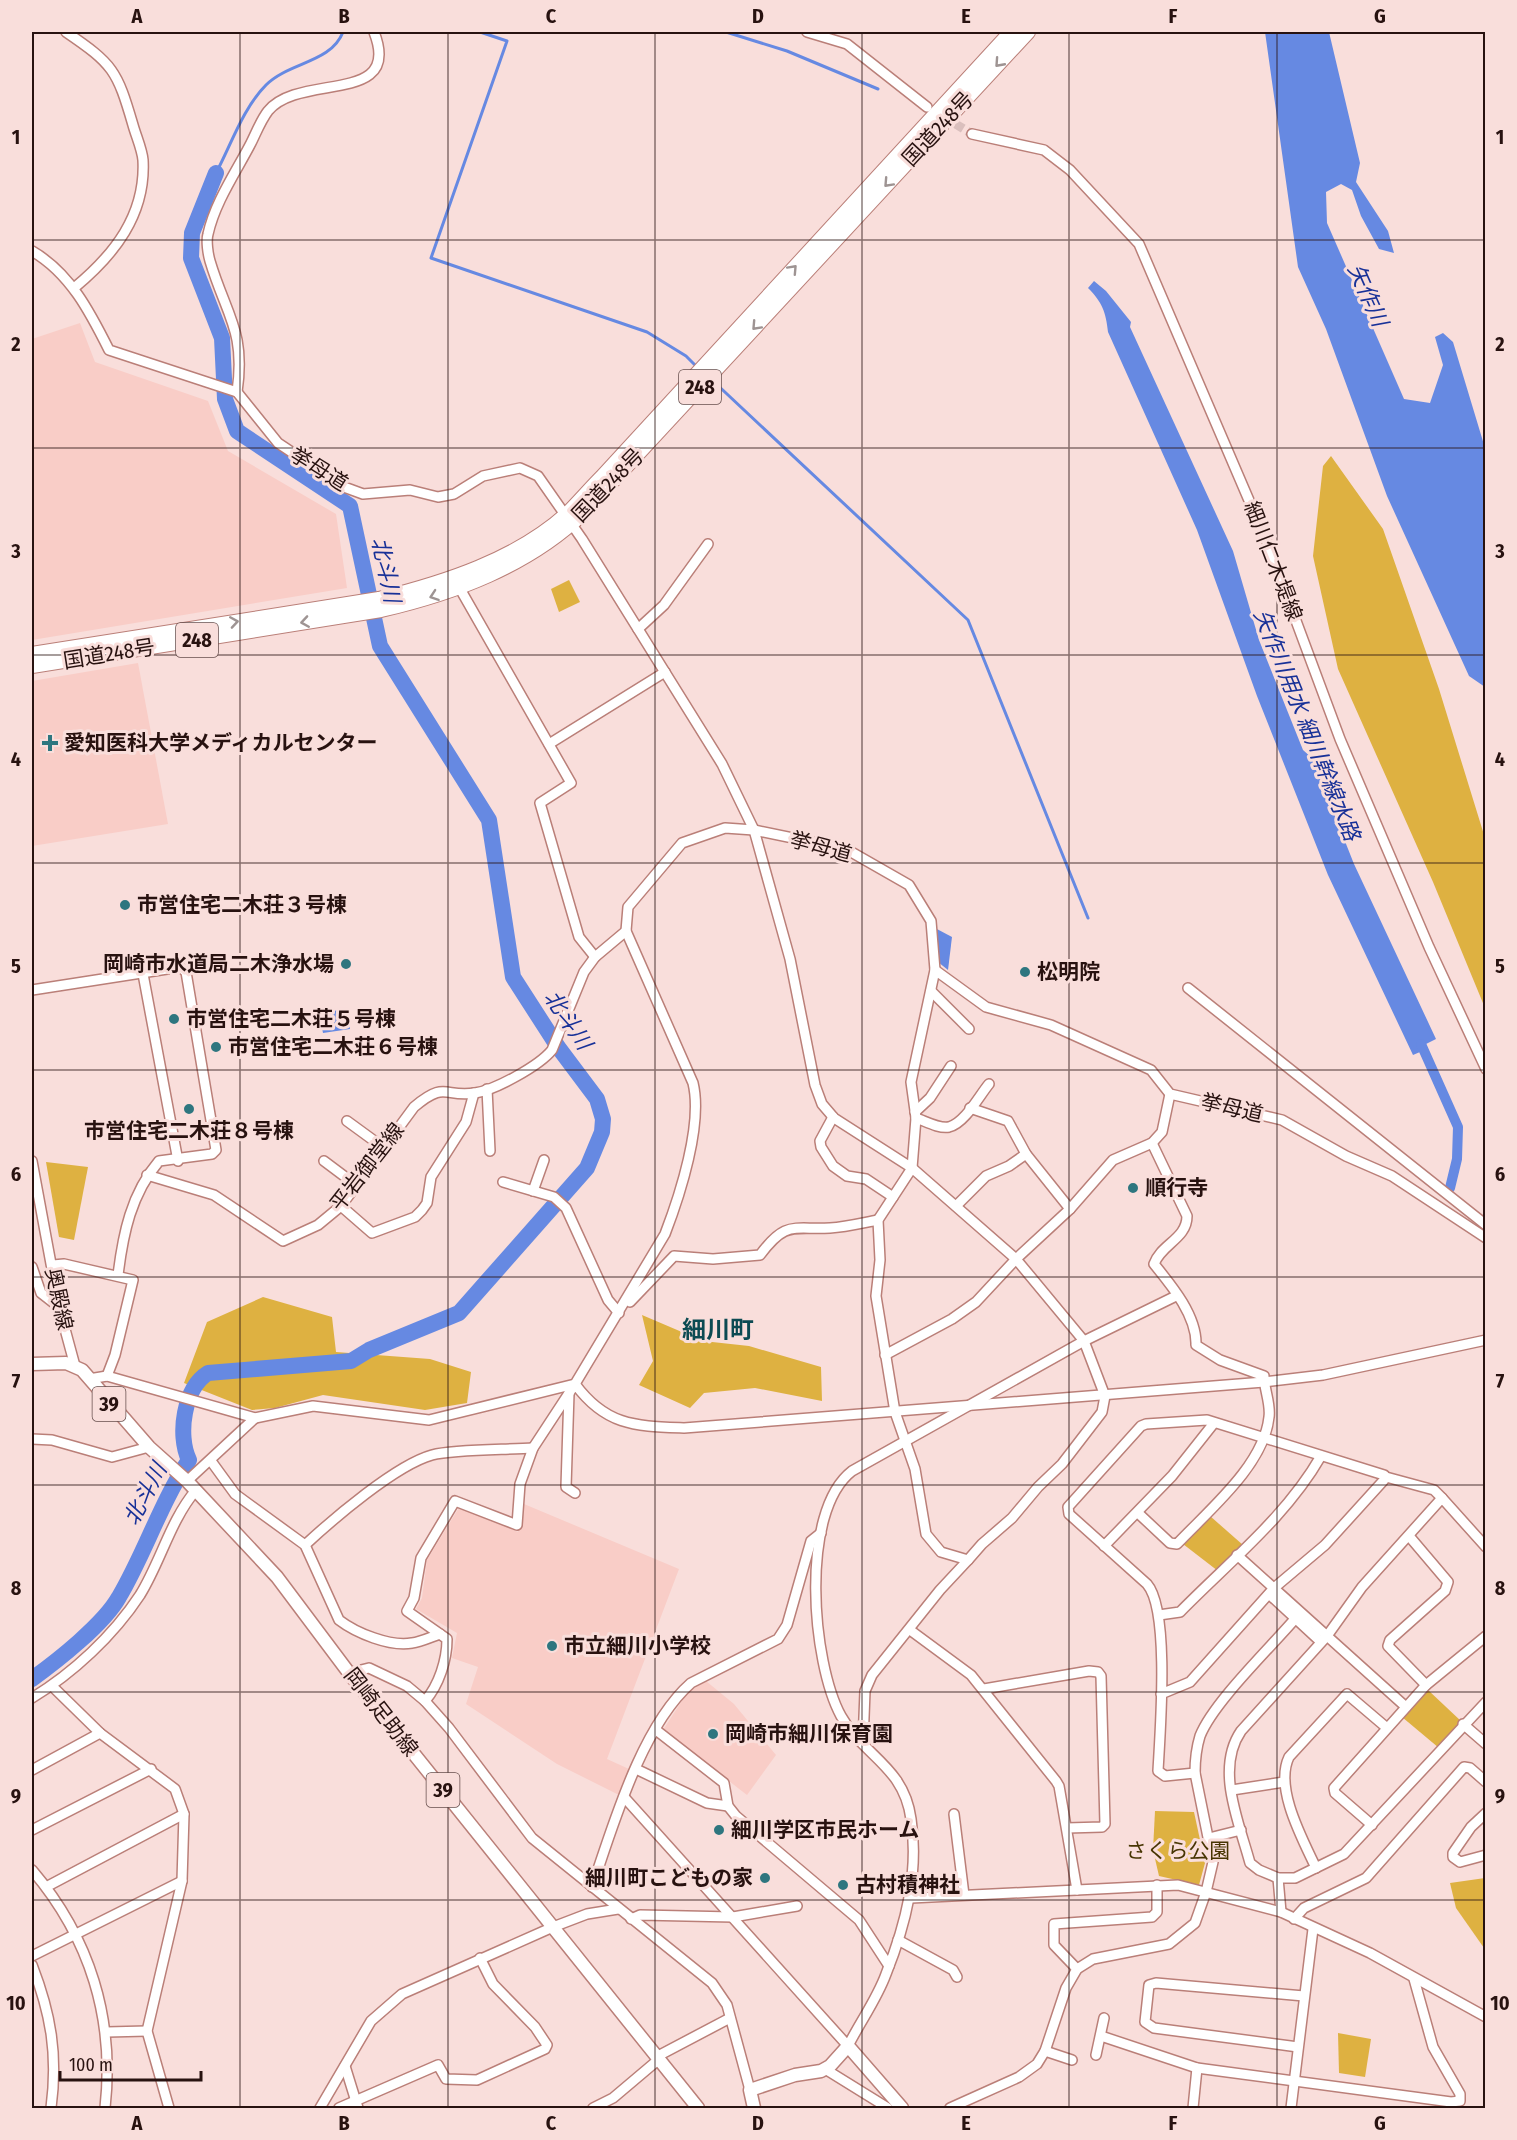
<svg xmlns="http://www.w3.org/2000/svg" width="1517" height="2140" viewBox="0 0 1517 2140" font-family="'Fira Sans Condensed','Noto Sans JP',sans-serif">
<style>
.built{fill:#f9cdc7}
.green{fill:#deb141}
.water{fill:#6689e2}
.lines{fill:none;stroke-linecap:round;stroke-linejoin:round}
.stream{stroke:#6689e2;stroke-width:3}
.canal{stroke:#6689e2;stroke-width:10}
.river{stroke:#6689e2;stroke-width:16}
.minor-tunnel{stroke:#dabfbd;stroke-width:9;stroke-dasharray:9 4.5;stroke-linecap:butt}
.minor-casing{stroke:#ba7f78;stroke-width:12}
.major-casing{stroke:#ba7f78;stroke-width:15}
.highway-casing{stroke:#ba7f78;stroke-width:16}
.minor{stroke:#fff;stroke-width:9}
.major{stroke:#fff;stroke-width:12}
.highway{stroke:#fff;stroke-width:14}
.oneway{stroke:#9e9493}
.grid{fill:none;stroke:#281210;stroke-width:1.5;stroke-opacity:0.55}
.poi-dot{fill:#2e767f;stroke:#f9dedb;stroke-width:2}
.labels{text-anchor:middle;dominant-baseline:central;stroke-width:6;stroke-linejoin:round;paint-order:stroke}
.shield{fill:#f9dedb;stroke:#674f4d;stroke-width:1.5}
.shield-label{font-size:20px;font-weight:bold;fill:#281210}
.street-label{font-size:21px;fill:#281210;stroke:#f9dedb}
.poi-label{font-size:21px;font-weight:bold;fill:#281210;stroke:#f9dedb;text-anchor:start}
.park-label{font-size:21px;fill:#473502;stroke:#f9dedb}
.water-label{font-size:22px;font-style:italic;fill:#183198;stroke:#f9dedb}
.quarter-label{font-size:24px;font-weight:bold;fill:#0c4a52;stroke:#f9dedb}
.neatline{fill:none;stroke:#281210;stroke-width:2}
.grid-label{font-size:20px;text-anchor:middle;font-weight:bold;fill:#281210}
</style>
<rect width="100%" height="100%" fill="#f9dedb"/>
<g class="built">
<path d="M80,323L95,362L208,401L228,451L336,514L347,588L32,640V339Z"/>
<path d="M138,663L168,824L32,846V681Z"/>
<path d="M524,1504L679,1569L607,1759L629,1769L619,1795L557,1764L466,1704L478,1667L452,1658L457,1633L416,1609L422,1598L427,1560L460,1506L518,1532Z"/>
<path d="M706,1681L734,1704L776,1755L747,1795L663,1730L687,1693Z"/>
</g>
<g class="green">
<path d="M1331,456L1383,529L1439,689L1485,838V1008L1433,882L1338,669L1313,556L1323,466Z"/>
<path d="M569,580L580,602L559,612L551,589Z"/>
<path d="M46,1162L88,1167L74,1240L59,1237Z"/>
<path d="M263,1297L332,1317L336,1352L430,1359L471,1372L467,1403L425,1410L323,1395L275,1408L252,1410L184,1383L207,1322Z"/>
<path d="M642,1315L703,1341L749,1346L821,1367L822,1401L755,1388L704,1393L690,1408L639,1385L653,1361Z"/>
<path d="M1210,1516L1243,1545L1218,1571L1183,1544Z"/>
<path d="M1428,1690L1462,1722L1439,1748L1402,1717Z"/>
<path d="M1155,1811L1194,1812L1205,1863L1199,1885L1159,1876L1153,1850Z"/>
<path d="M1485,1878L1486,1947L1484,1948L1456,1908L1450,1883Z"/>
<path d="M1338,2033L1371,2039L1365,2077L1339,2073Z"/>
</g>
<g class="water">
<path d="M1265,32H1329L1360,163L1356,182L1388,231L1394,253L1379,249L1361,216L1352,190L1341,184L1326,192L1327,223L1404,399L1430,403L1443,365L1435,337L1443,333L1453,342L1485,448V687L1469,676L1387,496L1326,329L1298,267Z"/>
<path d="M1094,281L1106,291L1131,322L1130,327L1233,551L1259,640L1303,750L1312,758L1354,864L1436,1039L1426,1044L1430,1054L1423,1057L1420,1052L1413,1055L1328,875L1257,696L1197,530L1108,332C1106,312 1102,302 1088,288Z"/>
<path d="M935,928L952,937L948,970L938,962Z"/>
<path d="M347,1009L350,1029L323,1033L319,1013Z"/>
</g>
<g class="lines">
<g class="stream">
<path d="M480,32L507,41L431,258L647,332L686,356L697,367"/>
<path d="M726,32L787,51L878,89"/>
<path d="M216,173C231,145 243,108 266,85C289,62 331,63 343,32"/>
<path d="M711,379L968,620L1088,918"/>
</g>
<path class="canal" d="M1421,1044L1458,1127L1457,1159L1450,1188"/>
<path class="river" d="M32,1679C57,1661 104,1624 119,1597C145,1553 160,1504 189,1460C177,1435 184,1388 208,1373L351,1361L369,1350L459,1313L587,1168L602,1132L603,1119L597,1099L558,1047L513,977L489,820L380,646L350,506L237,431L225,399L222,338L191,258L192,233L216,173"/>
<path class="minor-tunnel" d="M944,117L972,134"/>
<defs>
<g id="minor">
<path d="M66,32C113,64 117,70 133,125C136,136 142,149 143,160C146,215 114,255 74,288"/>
<path d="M807,32L847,44L927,107"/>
<path d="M972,134L1044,150L1070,170L1139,244L1266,540L1340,739L1429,947L1486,1069"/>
<path d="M32,251C70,273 90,312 109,350L237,392"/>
<path d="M237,392L278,443L344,487L363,494L410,490L438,497L454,494L483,476L520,468L538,476L582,539L722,764L754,830L790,959L815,1085L822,1104L834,1118L912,1168L1016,1259L1084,1341L1105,1396L1102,1412L1062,1464L1038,1487L1012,1518L982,1544L968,1560"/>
<path d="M237,392C246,331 226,315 210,261C208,254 206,241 208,234C215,202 236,172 251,143C256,133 261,120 268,111C300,72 403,106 374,32"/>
<path d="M459,587L571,783L540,803L579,937L595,957"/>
<path d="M638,629L664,605L708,544"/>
<path d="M549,744L665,672"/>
<path d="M935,970L986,1007L1051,1025L1151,1070L1170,1094L1282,1120L1346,1156L1392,1176L1486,1238"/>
<path d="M143,974L178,1161"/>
<path d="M1188,988L1486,1225"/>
<path d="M32,990L180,967L186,972L216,1150L212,1154L159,1161C131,1194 123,1234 118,1275"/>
<path d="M931,991L969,1029"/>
<path d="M487,1089L490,1151"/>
<path d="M970,1108L1008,1121L1026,1154L1070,1209"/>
<path d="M915,1112L930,1098L951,1066"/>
<path d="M833,1117L820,1141L821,1147L833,1166L847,1176L866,1179L893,1197"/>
<path d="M916,1118C925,1121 939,1129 949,1127C965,1123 979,1096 989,1084"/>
<path d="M347,1121L384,1148"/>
<path d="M32,1161L59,1307L75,1366"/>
<path d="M324,1161L356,1185"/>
<path d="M147,1175L214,1195L283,1241L318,1225L341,1206L414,1107C446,1080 444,1098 475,1093C495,1090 539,1066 552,1050L584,972L595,957L626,931"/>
<path d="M503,1182L554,1197L566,1208L608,1300L619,1313"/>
<path d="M533,1191L544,1160"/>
<path d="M341,1206L372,1233L415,1217L422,1210L427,1203L431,1177L466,1122L474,1093"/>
<path d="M956,1206L986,1176L1009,1166L1026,1154"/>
<path d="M53,1265L64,1264L133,1280L115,1355L107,1376"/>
<path d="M32,1267L41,1293L59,1307"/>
<path d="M630,1302L674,1256L713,1259L760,1255C786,1220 793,1230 830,1228C846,1227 862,1223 878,1220"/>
<path d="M885,1355L952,1319L976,1302L1016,1259L1070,1209L1113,1160L1152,1143L1162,1132L1170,1094"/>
<path d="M89,1379L107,1376L255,1418L313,1406L429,1420L575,1384L665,1234C680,1195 703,1124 693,1083L626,931L628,907L682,843L725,828L754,830L846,849L909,885L931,921L935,970L911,1082L916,1118L912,1168L878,1220L880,1260L876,1296L895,1412L915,1469L926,1534L941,1552L968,1560L940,1590L872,1675L865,1691L863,1743"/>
<path d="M569,1393L566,1487L575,1493"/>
<path d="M32,1439L52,1440L112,1457L149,1447"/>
<path d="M211,1461L235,1494L305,1545L339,1620C356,1633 390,1647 412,1643C421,1642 431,1637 440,1634"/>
<path d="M1386,1477L1434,1490L1442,1498"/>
<path d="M187,1481L255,1418"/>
<path d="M1138,1513L1170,1543L1177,1544C1209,1510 1264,1465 1269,1417C1271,1404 1264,1389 1264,1376L1220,1360L1196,1345C1197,1316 1172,1286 1154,1264C1161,1244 1187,1239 1187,1216L1152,1143"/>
<path d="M305,1545C333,1519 396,1465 432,1455C456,1449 505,1450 533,1448"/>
<path d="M1104,1546L1172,1476L1214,1423"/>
<path d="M1486,1547L1442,1498L1362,1587L1327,1636L1241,1731C1215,1769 1239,1822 1250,1863L1259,1870L1278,1878H1295L1344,1854L1486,1702"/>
<path d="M1237,1555L1406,1707"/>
<path d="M1269,1594L1321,1642"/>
<path d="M1159,1615L1180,1612C1229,1562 1286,1517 1321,1456"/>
<path d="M910,1630L971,1675L1056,1781L1059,1786L1077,1890"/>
<path d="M349,1673L369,1668L407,1686L425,1701L449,1728L532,1838L712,1983L727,2005L750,2090"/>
<path d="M1426,1685L1486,1636"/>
<path d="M52,1686L100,1733L175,1789L184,1814L182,1881L147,2031L169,2108"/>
<path d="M984,1689L1089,1671L1098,1672L1101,1676L1105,1824L1102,1827L1067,1828"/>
<path d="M1161,1694L1190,1682L1274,1588L1325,1545L1384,1480V1475L1207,1420L1146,1424L1141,1426L1068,1507L1069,1514L1147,1584C1170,1610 1160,1733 1158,1771L1165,1776L1195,1773"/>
<path d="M32,1698C73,1673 113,1636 140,1595C161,1561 170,1521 196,1490"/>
<path d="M425,1701C439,1685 447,1660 447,1639L407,1611L414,1598L421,1558L455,1501L517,1525L520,1484L533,1448L575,1384C606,1426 635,1426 684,1428L1264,1382L1323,1375L1486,1340"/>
<path d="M1463,1724L1486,1744"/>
<path d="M656,1730L724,1783L728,1806L736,1816L859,1920L889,1966"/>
<path d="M636,1769L707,1803L728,1806"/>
<path d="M32,1770L100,1733"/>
<path d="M1232,1790L1284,1782"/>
<path d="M624,1797L848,2046C860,2022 877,1999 886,1974C906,1924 919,1872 911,1819C904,1766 863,1756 841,1716C812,1663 799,1512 852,1471L1084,1341L1176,1296"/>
<path d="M1486,1813L1471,1827L1453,1853V1857L1460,1862L1486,1855"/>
<path d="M954,1814L964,1895"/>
<path d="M1372,1825L1335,1793L1334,1788L1426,1685L1388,1646L1390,1640L1445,1591L1448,1582L1409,1536"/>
<path d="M32,1830L151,1769"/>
<path d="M1209,1838L1241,1830"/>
<path d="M1316,1868C1303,1840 1274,1788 1289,1757L1347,1694L1387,1728"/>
<path d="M32,1870C90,1938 115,2019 105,2108"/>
<path d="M1278,1878L1281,1912"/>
<path d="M46,1887L184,1814"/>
<path d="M592,1887C613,1826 641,1727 691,1683L778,1639L787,1625L811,1541L821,1533"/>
<path d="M911,1898L1178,1885L1281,1912L1370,1953L1486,2017"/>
<path d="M631,1919L640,1915L733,1917L797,1906"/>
<path d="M1294,1919L1304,1908L1366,1878L1464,1767L1470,1768L1486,1782"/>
<path d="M898,1940L953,1970L957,1977"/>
<path d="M32,1956L182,1881"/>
<path d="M32,1965C51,2014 58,2055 51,2108"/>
<path d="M1077,1969L1054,1945V1924L1152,1917L1157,1912V1885"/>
<path d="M107,2032L147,2031"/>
<path d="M1101,2036L1197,2068L1451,2102L1460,2101V2094L1433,2047L1414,1979"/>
<path d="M1298,2047L1154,2028L1145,2022L1149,1985L1156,1983L1304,1996"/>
<path d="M1045,2051L1072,2060"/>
<path d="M1096,2055L1104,2018"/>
<path d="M656,2057L730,2018"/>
<path d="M345,2066L358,2108"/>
<path d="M825,2069L888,2108"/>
<path d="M320,2108L371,2021L402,1994L553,1927L587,1914L618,1909"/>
<path d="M339,2108L438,2065L446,2079L477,2080L545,2049L547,2045L535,2027L493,1984L480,1958"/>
<path d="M593,2108L613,2098L658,2060"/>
<path d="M950,2108L1019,2077L1037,2064L1045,2051L1066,1988L1077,1969L1093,1959L1169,1944L1195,1923L1206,1892L1213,1862L1195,1773C1195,1761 1196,1749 1200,1736C1213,1703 1269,1649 1294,1620"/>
<path d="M1193,2108L1197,2068"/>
<path d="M1291,2108L1313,1929"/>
</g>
<g id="major">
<path d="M32,1364L66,1363L82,1370L149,1447L187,1481L277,1577L349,1673L698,2108"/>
<path d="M754,2108L750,2090L795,2075L821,2071L830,2066L848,2046L902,2108"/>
</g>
<g id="highway">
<path d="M32,654L379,599C444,583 516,560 567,514C579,502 590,489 602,477L1011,32"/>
<path d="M32,666L381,610C454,593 528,566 583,513L1028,32"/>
</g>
</defs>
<use href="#minor" class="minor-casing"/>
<use href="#major" class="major-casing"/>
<use href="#highway" class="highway-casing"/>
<use href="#minor" class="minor"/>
<use href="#major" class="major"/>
<use href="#highway" class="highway"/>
</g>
<defs><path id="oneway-chevron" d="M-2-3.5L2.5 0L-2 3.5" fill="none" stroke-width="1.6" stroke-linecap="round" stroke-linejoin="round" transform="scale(1.5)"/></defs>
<g class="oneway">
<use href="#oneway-chevron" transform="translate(999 63) rotate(132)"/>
<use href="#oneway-chevron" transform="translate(888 183) rotate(133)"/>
<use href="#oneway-chevron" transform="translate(793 269) rotate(-47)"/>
<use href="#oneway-chevron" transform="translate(756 326) rotate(133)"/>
<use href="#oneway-chevron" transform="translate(434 596) rotate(161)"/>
<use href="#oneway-chevron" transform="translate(234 622) rotate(-9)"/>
<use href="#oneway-chevron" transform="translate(305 622) rotate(171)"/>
</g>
<path class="grid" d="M240,32V2108M448,32V2108M655,32V2108M862,32V2108M1069,32V2108M1277,32V2108M32,240H1486M32,448H1486M32,655H1486M32,863H1486M32,1070H1486M32,1277H1486M32,1485H1486M32,1692H1486M32,1900H1486"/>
<g class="poi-dot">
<path d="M47 734h6v6h6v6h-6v6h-6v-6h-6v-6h6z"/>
<circle cx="125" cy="905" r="6"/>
<circle cx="346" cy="964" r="6"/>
<circle cx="1025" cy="972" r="6"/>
<circle cx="174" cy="1019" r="6"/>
<circle cx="216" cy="1047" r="6"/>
<circle cx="189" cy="1109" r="6"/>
<circle cx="1133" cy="1188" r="6"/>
<circle cx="552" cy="1646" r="6"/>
<circle cx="713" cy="1734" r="6"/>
<circle cx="719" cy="1830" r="6"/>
<circle cx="765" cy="1878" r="6"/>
<circle cx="843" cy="1885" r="6"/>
</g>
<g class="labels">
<g class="shield">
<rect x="679" y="370" width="42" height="34" rx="4.5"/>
<rect x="176" y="623" width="42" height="34" rx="4.5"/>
<rect x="92.5" y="1387" width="33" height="34" rx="4.5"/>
<rect x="426.5" y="1773" width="33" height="34" rx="4.5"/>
</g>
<g class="shield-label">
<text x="700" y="387">248</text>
<text x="197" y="640">248</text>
<text x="109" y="1404">39</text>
<text x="443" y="1790">39</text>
</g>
<g class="street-label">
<text transform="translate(938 129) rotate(-47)">国道248号</text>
<text transform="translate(319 469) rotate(32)">挙母道</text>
<text transform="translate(608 485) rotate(-46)">国道248号</text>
<text transform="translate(1273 561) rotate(69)">細川仁木堤線</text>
<text transform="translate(109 654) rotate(-9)">国道248号</text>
<text transform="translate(821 847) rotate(15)">挙母道</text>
<text transform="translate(1232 1108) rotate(13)">挙母道</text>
<text transform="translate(367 1167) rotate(-52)">平岩御堂線</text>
<text transform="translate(59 1299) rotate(78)">奥殿線</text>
<text transform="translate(381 1712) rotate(52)">岡崎足助線</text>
</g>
<g class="poi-label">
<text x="64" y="743">愛知医科大学メディカルセンター</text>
<text x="137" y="905">市営住宅二木荘３号棟</text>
<text x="334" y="964" text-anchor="end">岡崎市水道局二木浄水場</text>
<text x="1037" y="972">松明院</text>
<text x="186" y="1019">市営住宅二木荘５号棟</text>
<text x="228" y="1047">市営住宅二木荘６号棟</text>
<text x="189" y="1131" text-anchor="middle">市営住宅二木荘８号棟</text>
<text x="1145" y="1188">順行寺</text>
<text x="564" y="1646">市立細川小学校</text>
<text x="725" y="1734">岡崎市細川保育園</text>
<text x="731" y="1830">細川学区市民ホーム</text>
<text x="753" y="1878" text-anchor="end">細川町こどもの家</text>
<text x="855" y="1885">古村積神社</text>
</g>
<g class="park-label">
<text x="1178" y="1851">さくら公園</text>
</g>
<g class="water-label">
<text transform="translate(1368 295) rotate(66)">矢作川</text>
<text transform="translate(386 570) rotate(78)">北斗川</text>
<text transform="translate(1307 725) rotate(68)">矢作川用水 細川幹線水路</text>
<text transform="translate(568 1020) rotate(56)">北斗川</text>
<text transform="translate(145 1494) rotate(-62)">北斗川</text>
</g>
<g class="quarter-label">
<text x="718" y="1330">細川町</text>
</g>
</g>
<rect width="1517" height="2140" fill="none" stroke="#f9dedb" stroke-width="66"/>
<path d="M60 2071v9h141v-9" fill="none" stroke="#281210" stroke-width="3"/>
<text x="69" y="2071" font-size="18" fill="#281210" stroke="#f9dedb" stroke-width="4.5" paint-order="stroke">100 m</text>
<rect x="33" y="33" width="1451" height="2074" class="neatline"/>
<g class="grid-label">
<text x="137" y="23">A</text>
<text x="344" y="23">B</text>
<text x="551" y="23">C</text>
<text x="758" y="23">D</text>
<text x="966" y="23">E</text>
<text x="1173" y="23">F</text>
<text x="1380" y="23">G</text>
<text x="16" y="144">1</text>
<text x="1500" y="144">1</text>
<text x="16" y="351">2</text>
<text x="1500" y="351">2</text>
<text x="16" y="558">3</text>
<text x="1500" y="558">3</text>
<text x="16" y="766">4</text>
<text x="1500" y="766">4</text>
<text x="16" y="973">5</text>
<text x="1500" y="973">5</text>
<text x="16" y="1181">6</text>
<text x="1500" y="1181">6</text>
<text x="16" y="1388">7</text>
<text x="1500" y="1388">7</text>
<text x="16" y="1595">8</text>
<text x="1500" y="1595">8</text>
<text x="16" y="1803">9</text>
<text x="1500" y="1803">9</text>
<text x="16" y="2010">10</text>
<text x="1500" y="2010">10</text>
<text x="137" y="2130">A</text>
<text x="344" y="2130">B</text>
<text x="551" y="2130">C</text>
<text x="758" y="2130">D</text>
<text x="966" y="2130">E</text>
<text x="1173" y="2130">F</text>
<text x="1380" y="2130">G</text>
</g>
</svg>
